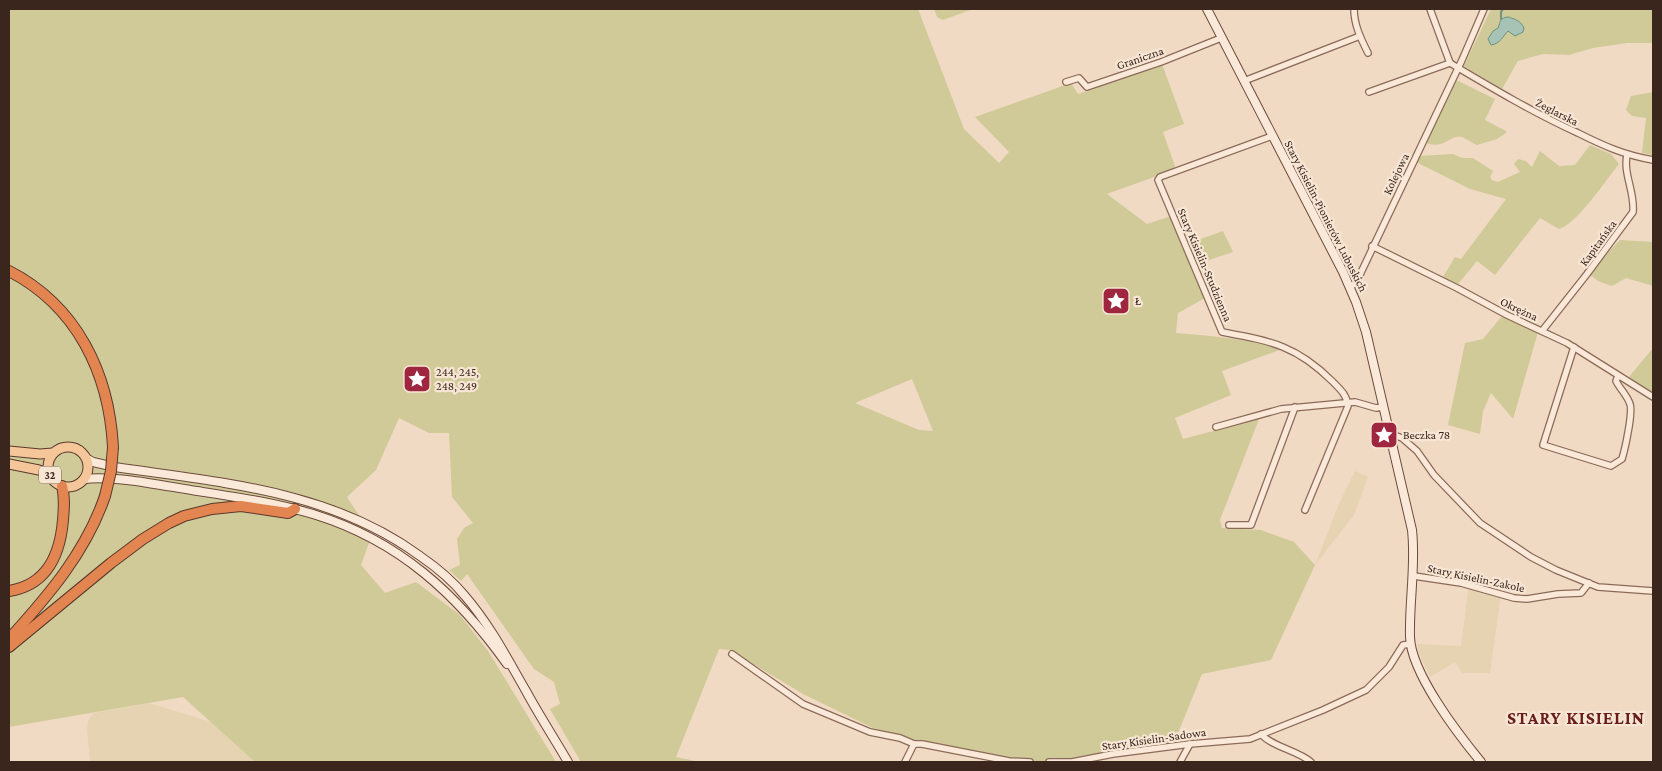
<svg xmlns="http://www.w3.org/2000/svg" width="1662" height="771" viewBox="0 0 1662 771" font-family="'Crimson Pro',serif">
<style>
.farmland{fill:#e6d3b1}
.green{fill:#cfca97;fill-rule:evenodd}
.water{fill:#a6c3b5;stroke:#6c9281}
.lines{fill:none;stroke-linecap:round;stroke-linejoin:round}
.stream{stroke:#6c9281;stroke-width:2}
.street-casing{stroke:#8c6a59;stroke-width:8}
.secondary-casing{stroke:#6e4b3c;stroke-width:10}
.primary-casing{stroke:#5a392e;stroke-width:11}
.highway-casing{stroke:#5a392e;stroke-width:12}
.street{stroke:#fae9d8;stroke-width:5.5}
.secondary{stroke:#fae9d8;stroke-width:8}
.primary{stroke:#f5c69a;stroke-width:9}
.highway{stroke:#e38551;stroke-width:10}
.highway-bridge-casing{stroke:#5a392e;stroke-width:12;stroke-linecap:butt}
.highway-bridge{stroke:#e38551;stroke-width:10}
.labels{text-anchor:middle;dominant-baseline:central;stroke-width:4.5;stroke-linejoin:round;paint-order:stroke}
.shield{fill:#f7e6d4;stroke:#736055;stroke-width:1}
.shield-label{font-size:11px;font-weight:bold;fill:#3b261e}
.street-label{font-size:12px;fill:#3b261e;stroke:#f7e6d4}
.poi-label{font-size:12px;fill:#3b261e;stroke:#f7e6d4;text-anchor:start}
.district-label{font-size:18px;font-weight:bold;letter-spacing:1px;fill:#6a1c1b;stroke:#f7e6d4}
</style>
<rect width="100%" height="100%" fill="#f0dac4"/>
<g class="farmland">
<path d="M1355,471L1368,477L1354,515L1315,565L1339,504Z"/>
<path d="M1469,584L1501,595L1490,673H1462L1455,662L1430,677L1419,653L1417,644L1461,646Z"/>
<path d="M149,703L211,722L255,762H90L87,730L88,720L94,713Z"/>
</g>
<g class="green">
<path d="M9,9H918L964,129L999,163L1009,152L975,117L1071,83L1078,94L1162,64L1184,124L1163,132L1176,169L1107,194L1147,224L1171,216L1184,245L1223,231L1233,252L1191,266L1205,298L1178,313L1176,333C1213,336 1246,339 1282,349L1222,371L1231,395L1175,418L1183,439L1259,419L1220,520L1222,528L1261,530L1294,542L1315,565L1271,660L1202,674L1176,738L1175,746L1060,762H1035L1001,758L914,742L873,728L803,694L730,650L719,649L676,757L700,762H581L550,709L560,704L554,682L534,669L467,574L461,581L449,570L460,565L457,539L464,528L473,523L452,497L449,433H429L399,418L376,470L347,497L372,535L361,565L385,593L416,582L460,615L488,651L556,762H255L183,697L9,727ZM912,379L933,431L919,430L855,403Z"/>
<path d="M934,9H973L943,20L937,17Z"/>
<path d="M1491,9H1653V43H1627L1593,48L1569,55L1543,54L1518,61L1502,89L1464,66Z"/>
<path d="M1454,79L1495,99L1485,120L1506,131V133L1497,139L1477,145C1472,143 1467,139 1462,137C1449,134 1445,151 1423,142Z"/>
<path d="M1653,92V155L1642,153L1646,118L1632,116L1626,110L1631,96Z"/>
<path d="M1590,145L1611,154L1619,164C1605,181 1578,223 1559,229L1540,218L1495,275L1477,261L1454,289L1440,282L1455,257L1461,259L1506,199L1470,189L1416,162L1419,156L1453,154L1462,158H1473L1493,171L1490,177L1492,180L1498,182L1520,172L1514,164L1518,159L1526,161L1532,167L1540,151L1559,166L1575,165Z"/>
<path d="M1620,240L1653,242V286L1626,278L1612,286L1598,281L1588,273Z"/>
<path d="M1502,316L1538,332L1513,419L1491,393L1483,411L1480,434L1448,425L1465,343L1483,339Z"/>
<path d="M1653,348V393L1629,377Z"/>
</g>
<path class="water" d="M1508,17C1515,19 1521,21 1524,28L1523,32L1515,36L1508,31C1503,36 1500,44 1491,45L1488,39L1493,31L1498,28C1501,21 1499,18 1508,17Z"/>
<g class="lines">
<path class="stream" d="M1501,19V12L1503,9"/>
<defs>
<g id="street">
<path d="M1354,9C1354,25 1361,39 1368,53"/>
<path d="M1430,9L1450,63"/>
<path d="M1450,63C1492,88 1534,113 1578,133C1604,146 1624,155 1653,160"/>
<path d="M1244,81L1360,36"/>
<path d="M1066,82L1079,78L1087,87L1161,62L1221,38"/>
<path d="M1369,92L1450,63"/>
<path d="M1272,136L1160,177L1158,180L1222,332C1270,341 1296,345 1332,381C1340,389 1347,395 1348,406L1305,510"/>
<path d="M1372,246L1457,288L1507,315L1567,343L1653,397"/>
<path d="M1350,287L1356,283L1462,60L1484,9"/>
<path d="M1542,331L1587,274L1633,212C1635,192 1623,174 1627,155"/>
<path d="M1574,347L1543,445L1611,466L1622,459C1625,449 1633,413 1630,404C1627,395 1620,389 1616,381L1618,376"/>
<path d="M1216,427L1281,409L1355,402L1376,408L1383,407"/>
<path d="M1390,436L1394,435L1402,438L1417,451L1434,475L1480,523L1531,557L1556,570L1598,587L1653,591"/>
<path d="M1229,525H1251L1295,407"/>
<path d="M1414,576L1461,583L1514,598L1527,599L1558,594L1581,593L1589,583"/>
<path d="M732,654L803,704L870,732L900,738L914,744H922L1009,761L1030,762"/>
<path d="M1261,734C1272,747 1297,750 1311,762"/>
<path d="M905,762L914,744"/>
<path d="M1049,762H1072L1113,754L1190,744L1250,739L1323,710L1366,690L1389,667L1403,645L1411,644"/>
<path d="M1180,762L1190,744"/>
</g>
<g id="secondary">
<path d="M1207,9L1343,272L1356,302L1366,332L1412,530C1416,566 1409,601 1410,637C1411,673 1458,734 1481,762"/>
<path d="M86,458L93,462L115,467C222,483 330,490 420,556C436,567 452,580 465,596C490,625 507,658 526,691C539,715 554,738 568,762"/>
<path d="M84,479C115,475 164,486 197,491C236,497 277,503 316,515C399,541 457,594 507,664"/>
</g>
<g id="primary">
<circle cx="68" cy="467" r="20"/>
<path d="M9,451L40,454L53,453"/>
<path d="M9,464L39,470L49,473"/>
</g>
<g id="highway">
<path d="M9,271C77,306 109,373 113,447"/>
<path d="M9,591C47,585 60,555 63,520C64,508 65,498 62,486"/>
<path d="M9,639C48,596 86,552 105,496"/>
<path d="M9,647L111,563L143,539L169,523L184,516L212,509L241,506L288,513L295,509"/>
</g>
</defs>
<use href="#street" class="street-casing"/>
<use href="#secondary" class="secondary-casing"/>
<use href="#primary" class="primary-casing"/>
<use href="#highway" class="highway-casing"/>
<use href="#street" class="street"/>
<use href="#secondary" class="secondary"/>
<use href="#primary" class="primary"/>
<use href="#highway" class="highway"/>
<defs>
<path id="highway-bridge" d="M105,496L111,471L113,447"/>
</defs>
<use href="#highway-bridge" class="highway-bridge-casing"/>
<use href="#highway-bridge" class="highway-bridge"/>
</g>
<defs>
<symbol id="sight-square" viewBox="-11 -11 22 22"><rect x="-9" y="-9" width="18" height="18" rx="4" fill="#9e263f" stroke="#f7e6d4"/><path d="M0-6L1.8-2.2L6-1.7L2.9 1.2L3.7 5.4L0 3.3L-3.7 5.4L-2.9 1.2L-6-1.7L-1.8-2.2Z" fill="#fff"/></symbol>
</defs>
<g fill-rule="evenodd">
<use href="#sight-square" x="1100" y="285" width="32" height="32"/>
<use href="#sight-square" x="401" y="363" width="32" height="32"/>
<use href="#sight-square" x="1368" y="419" width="32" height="32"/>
</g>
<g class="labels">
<rect class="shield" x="39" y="466.5" width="22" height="17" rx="4"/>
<g class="shield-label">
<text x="50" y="475">32</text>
</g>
<g class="street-label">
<text transform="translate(1140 58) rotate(-19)">Graniczna</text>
<text transform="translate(1557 112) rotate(27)">Żeglarska</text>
<text transform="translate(1396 174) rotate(-64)">Kolejowa</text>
<text transform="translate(1326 216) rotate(63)">Stary Kisielin-Pionierów Lubuskich</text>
<text transform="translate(1598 243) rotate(-54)">Kapitańska</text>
<text transform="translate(1205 265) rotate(67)">Stary Kisielin-Studzienna</text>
<text transform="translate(1519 309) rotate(25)">Okrężna</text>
<text transform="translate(1476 578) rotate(12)">Stary Kisielin-Zakole</text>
<text transform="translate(1154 739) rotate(-8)">Stary Kisielin-Sadowa</text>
</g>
<g class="poi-label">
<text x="1135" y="301">Ł</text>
<text x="436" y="372">244, 245,<tspan x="436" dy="14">248, 249</tspan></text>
<text x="1403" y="435">Beczka 78</text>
</g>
<g class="district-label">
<text x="1576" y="718">STARY KISIELIN</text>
</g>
</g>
<rect width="1662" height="771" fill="none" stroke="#3b261e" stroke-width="20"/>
</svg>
